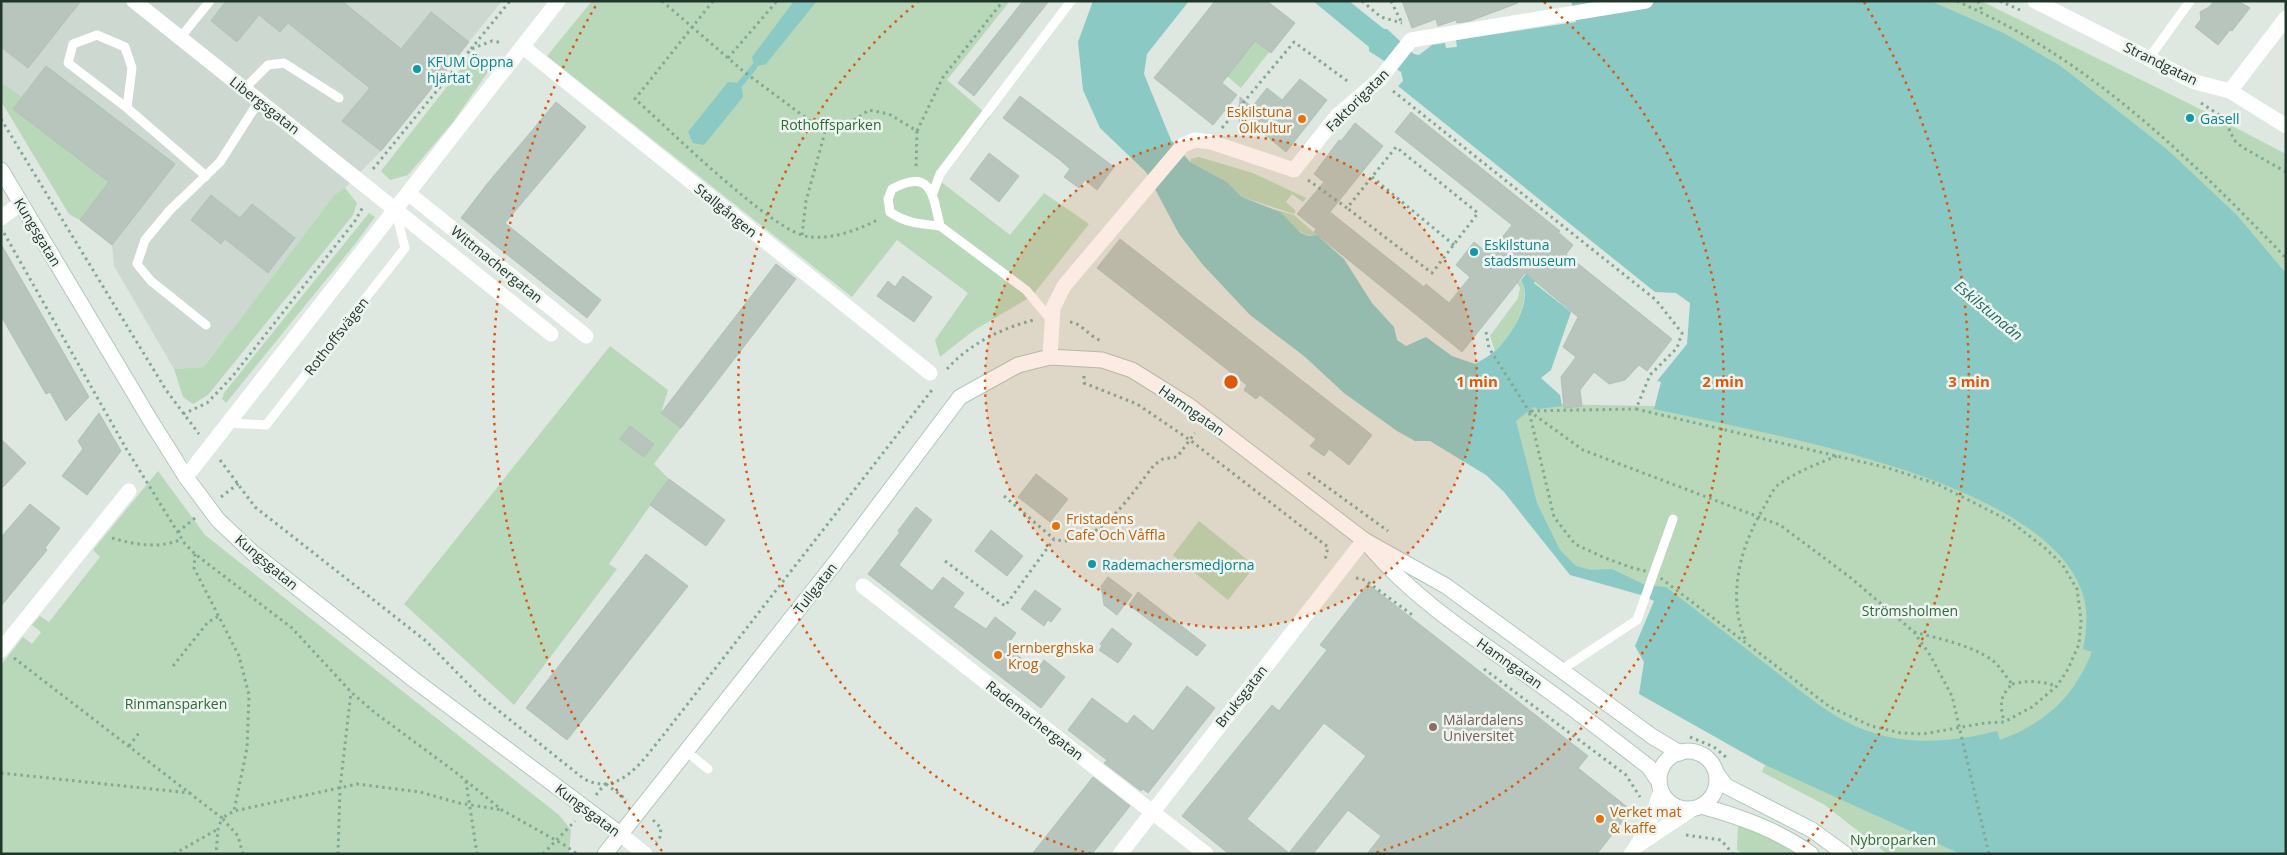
<svg xmlns="http://www.w3.org/2000/svg" width="2287" height="855" viewBox="0 0 2287 855" font-family="'Open Sans',sans-serif">
<style>
.built{fill:#ccd8d0}
.green{fill:#b8d8b9}
.water{fill:#8ac9c4}
.lines{fill:none;stroke-linecap:round;stroke-linejoin:round}
.stream{stroke:#8ac9c4;stroke-width:6}
.building{fill:#b7c5bc;stroke:#b1c1b7;fill-rule:evenodd}
.secondary-casing{stroke:#b2c7ba;stroke-width:17}
.path{stroke:#81a993;stroke-width:3;stroke-dasharray:2.5 4;stroke-linecap:butt}
.lane{stroke:#fff;stroke-width:9}
.street{stroke:#fff;stroke-width:15}
.secondary{stroke:#fff;stroke-width:15}
.ring{fill:none;stroke:#de570e;stroke-width:2.5;stroke-dasharray:2.5 5}
.culture-dot{fill:#0f9aa8;stroke:#eef5f0;stroke-width:2}
.food-dot{fill:#e8710a;stroke:#eef5f0;stroke-width:2}
.education-dot{fill:#8d6e63;stroke:#eef5f0;stroke-width:2}
.labels{text-anchor:middle;dominant-baseline:central;stroke-width:5;stroke-linejoin:round;paint-order:stroke}
.culture-label{font-size:14px;fill:#0d838f;stroke:#eef5f0;text-anchor:start}
.street-label{font-size:14px;fill:#21362b;stroke:#eef5f0}
.food-label{font-size:14px;fill:#c56008;stroke:#eef5f0;text-anchor:start}
.park-label{font-size:14px;fill:#2f6938;stroke:#eef5f0}
.education-label{font-size:14px;fill:#785e54;stroke:#eef5f0;text-anchor:start}
.water-label{font-size:15px;font-style:italic;fill:#216c67;stroke:#eef5f0}
.centre{fill:#de570e;stroke:#eef5f0;stroke-width:2.5}
.ring-label{font-size:15px;text-anchor:middle;font-weight:bold;fill:#de570e;stroke:#eef5f0;stroke-width:5;stroke-linejoin:round;paint-order:stroke}
</style>
<rect width="100%" height="100%" fill="#dee8e1"/>
<path class="built" d="M1,1H502L381,151L345,188L335,194L204,367L174,369L114,266L112,245L80,220L109,182L13,109L22,97L1,82Z"/>
<g class="green">
<path d="M592,1H1010L947,80L990,117L940,181L1010,235L1044,193L1089,224L1032,296L973,331L940,357L935,340L968,293L897,240L852,297L547,56Z"/>
<path d="M1931,1H1981L2188,103L2286,154V273L2237,215L2168,150L2061,66L2004,33Z"/>
<path d="M1255,41L1269,52L1241,88L1227,76Z"/>
<path d="M474,52L492,66L453,122L408,175L390,180L381,171Z"/>
<path d="M1,82L22,97L13,109L109,182L80,220L69,214L1,101Z"/>
<path d="M1199,157L1253,173L1306,198L1303,202L1292,194L1286,202L1296,211L1294,214L1242,197L1227,182L1190,162L1191,159Z"/>
<path d="M345,188L357,203L353,215L208,395L193,404L183,397L174,369L204,367L335,194Z"/>
<path d="M1273,209L1294,215L1317,235C1297,239 1289,216 1273,209Z"/>
<path d="M369,213L375,217L355,244L226,403L222,399L224,393Z"/>
<path d="M1521,280C1533,300 1510,338 1495,351L1490,336L1518,298L1520,288L1517,283Z"/>
<path d="M610,346L668,390L661,413L681,428L654,464L669,479L609,564L617,569L514,705L404,604Z"/>
<path d="M1546,404L1654,406L1894,459L2002,504L2067,553L2093,594L2099,653L2074,699L2041,725L2002,742L1920,749L1824,718L1662,594L1570,569L1538,525L1517,455L1515,412Z"/>
<path d="M158,471L205,535L559,815L571,830L569,854H1V665L23,637L32,644L41,632L32,625L40,616L49,622L100,557L93,550Z"/>
<path d="M1199,521L1255,566L1228,600L1173,555Z"/>
<path d="M1765,765L1960,854H1887L1825,805L1762,772Z"/>
<path d="M1738,825L1793,848L1799,854H1743L1737,850Z"/>
</g>
<g class="water">
<path d="M794,1H817L766,64L754,67L752,57Z"/>
<path d="M1093,1H1189L1147,54L1144,74L1171,140L1190,162L1227,182L1242,197L1280,212L1301,233L1309,236L1317,235L1344,259L1372,303L1394,327L1397,340L1406,346L1426,337L1452,356L1475,364C1484,359 1494,353 1501,345C1514,330 1533,299 1521,280L1530,269L1540,274L1534,283L1571,312L1551,370L1541,378L1560,395L1562,406L1538,409L1534,407L1516,421L1537,503L1560,550L1576,566L1591,570L1612,569L1645,585L1666,587C1701,614 1736,641 1771,668C1795,686 1818,707 1845,721C1893,747 1946,744 1997,731L2000,740C2047,722 2073,698 2092,652L2083,649C2087,628 2089,609 2081,589C2038,477 1761,433 1654,409L1661,382L1657,381L1687,344L1690,303L1676,293L1655,292L1398,86L1403,81L1401,72L1369,51V47L1313,1H1349L1384,29H1387L1414,54L1419,55L1432,45L1445,43L1446,48L1457,47L1456,40L1576,22L1571,1H1931L2004,33L2061,66L2168,150L2237,215L2286,273V854H1960L1765,765L1639,694L1644,662L1635,646L1654,601L1641,595L1570,575L1504,492L1486,475L1430,441H1415L1397,431L1344,393L1304,356L1250,315L1203,265L1179,234L1146,172L1100,128L1083,90L1078,42Z"/>
<path d="M728,82L741,83L743,97L704,145L693,143L688,132Z"/>
</g>
<g class="lines">
<path class="stream" d="M741,83L754,67"/>
</g>
<g class="building">
<path d="M1,1H81L28,68L1,47Z"/>
<path d="M226,1H342L401,49L431,12L469,42L381,151L342,121L370,88L288,23L280,32L259,15L237,42L211,21Z"/>
<path d="M1023,1H1049L974,96L958,83Z"/>
<path d="M1215,1H1267L1295,23L1271,53L1255,41L1222,83L1237,95L1213,125L1154,78Z"/>
<path d="M1402,1H1517L1518,3L1470,21L1457,23L1456,20L1438,26L1436,19L1412,28Z"/>
<path d="M2214,1H2238L2250,8L2232,31L2230,30L2218,45L2195,27L2201,19L2200,12L2209,7Z"/>
<path d="M46,66L175,164L112,245L80,220L109,182L13,109Z"/>
<path d="M1300,79L1327,100L1286,152L1257,128L1252,134L1239,129L1240,97L1252,107L1267,88L1282,100Z"/>
<path d="M1020,96L1114,167L1097,190L1085,180L1079,188L1064,177L1070,169L1060,160L1003,118Z"/>
<path d="M556,102L586,127L505,223L601,300L587,318L461,218L487,184Z"/>
<path d="M1411,112L1560,231L1558,232L1573,245L1566,254L1672,339L1647,371L1639,365L1625,380L1609,384L1594,372L1580,390L1582,406L1564,408L1561,377L1576,357L1563,347L1578,317L1525,273L1462,352L1314,232L1316,229L1297,214L1324,182L1314,174L1339,140L1341,141L1355,123L1383,146L1330,212L1424,287L1426,284L1449,303L1470,277L1456,265L1474,242L1489,254L1512,225L1395,132Z"/>
<path d="M989,153L1019,176L999,202L970,179Z"/>
<path d="M211,195L240,218L252,204L295,238L268,273L225,239L221,244L191,220Z"/>
<path d="M1120,239L1372,435L1349,465L1329,449L1324,456L1310,446L1316,439L1260,395L1256,399L1244,390L1247,385L1097,268Z"/>
<path d="M1,244L89,397L66,421L50,392L46,394L1,316Z"/>
<path d="M776,264L796,279L681,428L661,413Z"/>
<path d="M903,276L932,297L914,322L877,296L888,281L895,287Z"/>
<path d="M99,413L121,451L87,495L62,476L83,449L78,441Z"/>
<path d="M630,426L654,444L644,457L620,439Z"/>
<path d="M1,439L26,463L1,489Z"/>
<path d="M1036,474L1068,499L1050,522L1018,497Z"/>
<path d="M669,479L725,520L706,546L650,505Z"/>
<path d="M30,504L60,528L45,548L47,550L1,606V537Z"/>
<path d="M916,507L932,520L899,565L932,591L943,577L964,593L953,607L986,629L995,617L1016,633L1006,647L1037,670L1044,660L1065,677L1041,708L868,574L900,532L898,531Z"/>
<path d="M991,530L1023,556L1007,576L975,551Z"/>
<path d="M646,554L688,586L567,740L526,708Z"/>
<path d="M1108,577L1132,595L1117,615L1104,605L1101,586Z"/>
<path d="M1368,584L1588,756L1578,768L1631,810L1597,854H1367L1381,836L1348,810L1313,854H1229L1182,816L1272,705L1279,711L1327,650L1320,645ZM1324,723L1366,756L1289,853L1247,819Z"/>
<path d="M1035,590L1061,609L1051,622L1048,620L1044,626L1021,609Z"/>
<path d="M1138,592L1206,645L1197,656L1129,605Z"/>
<path d="M1112,628L1132,644L1118,663L1099,650L1102,646L1100,644Z"/>
<path d="M1187,686L1215,708L1148,793L1143,789L1141,791L1104,763L1107,760L1103,757L1068,730L1092,698L1127,724L1134,715L1153,731Z"/>
<path d="M1093,777L1130,806L1092,854H1032Z"/>
</g>
<g class="lines">
<defs>
<g id="secondary">
<path d="M1,170L152,423L186,477L218,520L253,553L413,679L620,834"/>
<path d="M1371,548C1421,606 1485,644 1546,689C1581,714 1615,741 1649,767L1659,782"/>
<circle cx="1688" cy="780" r="29"/>
<path d="M1717,774L1726,786L1812,830L1845,854"/>
<path d="M1701,806C1741,817 1778,830 1811,854"/>
<path d="M605,854L835,563L960,397L1018,365L1050,357L1102,360L1132,370L1188,405L1364,540L1446,586L1653,737L1680,753"/>
</g>
</defs>
<use href="#secondary" class="secondary-casing"/>
<g class="path">
<path d="M662,1L743,71L825,132L848,124L869,110L889,114L917,131L916,169"/>
<path d="M713,1L635,99C666,126 775,235 810,237C833,239 859,230 879,219"/>
<path d="M1362,1L1381,17L1402,23"/>
<path d="M1391,1L1402,23"/>
<path d="M1957,1C1989,16 2021,32 2050,51C2137,106 2215,184 2286,258"/>
<path d="M1978,1L1983,13"/>
<path d="M2000,1L2020,10"/>
<path d="M471,49L510,1"/>
<path d="M728,58L777,1"/>
<path d="M1393,91L1656,300L1682,333L1677,348L1650,375L1636,409"/>
<path d="M2201,103L2224,118L2234,140L2242,147L2286,172"/>
<path d="M1,119L166,390L199,434"/>
<path d="M1222,128L1294,42L1350,83"/>
<path d="M917,131L943,77L1003,1"/>
<path d="M373,169L471,49L492,41L503,43"/>
<path d="M1372,177L1454,245"/>
<path d="M1308,180L1347,208L1396,147L1478,213L1432,273L1347,208"/>
<path d="M4,233L127,450L185,544L195,554L292,628L351,692L374,712L454,771L502,810L566,846L577,854"/>
<path d="M802,235L806,201L825,132"/>
<path d="M1070,322C1082,323 1089,337 1102,341"/>
<path d="M1486,332L1489,348L1529,411L1583,450L1780,525L1851,578L1914,632L1930,655L1952,696L1989,854"/>
<path d="M947,369C969,344 1002,328 1034,320"/>
<path d="M1084,376V383L1137,404L1190,440L1328,547L1325,560"/>
<path d="M1636,409L1888,468L1937,484L2010,521L2045,548L2062,564L2077,589L2081,620L2079,644L2068,669L2057,686L2032,707L2004,722L1985,723L1923,734L1901,733L1871,726L1830,707L1654,573L1633,568L1605,558L1575,544L1554,517L1529,411Z"/>
<path d="M183,414L207,403L232,377L355,221L364,205"/>
<path d="M220,460L255,507L426,641L479,695L584,779C621,798 644,758 665,733L932,390"/>
<path d="M1308,473L1388,531"/>
<path d="M1004,496L1054,539"/>
<path d="M221,497L239,483"/>
<path d="M178,532L195,518"/>
<path d="M112,538C136,545 159,549 182,539"/>
<path d="M195,554L194,568L239,656L249,695L247,748L234,811"/>
<path d="M945,561L1005,606L1054,539C1096,552 1132,493 1154,465L1163,459L1177,457L1195,433"/>
<path d="M1356,578L1365,580L1415,617"/>
<path d="M1914,632C1940,639 1971,645 1992,660C2000,666 2006,677 2012,684C1999,698 2000,704 2004,722"/>
<path d="M1745,639C1727,596 1740,547 1764,507C1768,501 1772,490 1778,485C1796,472 1817,464 1837,456"/>
<path d="M14,658L222,818L218,829L216,854"/>
<path d="M173,666L208,622L219,616"/>
<path d="M1484,669L1626,775L1640,797"/>
<path d="M2012,684C2029,680 2040,681 2057,686"/>
<path d="M1690,737L1714,747L1727,758"/>
<path d="M129,746L139,733"/>
<path d="M1,773L190,793"/>
<path d="M466,781L477,854"/>
<path d="M606,784L627,800"/>
<path d="M596,795L605,784"/>
<path d="M653,820L661,828L660,837L656,842"/>
<path d="M1686,835L1721,840L1733,854"/>
<path d="M174,854L218,829"/>
<path d="M243,854L238,836L222,818L234,811L357,784L420,792L459,803L502,810"/>
<path d="M338,854L340,788L351,692"/>
<path d="M543,854L575,821"/>
</g>
<g class="lane">
<path d="M180,38L210,1"/>
<path d="M2149,58L2190,1"/>
<path d="M244,89L268,65L284,63L339,98"/>
<path d="M127,108L132,68L125,47L97,35L73,44L68,63L127,108L206,176"/>
<path d="M933,193L940,174L1071,1"/>
<path d="M940,226C921,224 905,223 890,212L888,199L892,189C931,168 933,194 940,226L1026,290L1052,321"/>
<path d="M206,325L151,281L137,264L145,240L170,210L220,162L259,101"/>
<path d="M228,423L266,425L405,248L396,212"/>
<path d="M1561,670L1637,620L1673,519"/>
<path d="M686,751L708,769"/>
</g>
<g class="street">
<path d="M134,1L551,334"/>
<path d="M2035,1L2195,82L2230,91L2286,126"/>
<path d="M523,47L930,373"/>
<path d="M2230,91L2286,18"/>
<path d="M408,193L586,336"/>
<path d="M1,218L21,203"/>
<path d="M1050,357L1053,308L1064,286L1183,145L1195,140L1211,142L1294,170L1337,116L1379,80L1411,40L1646,1"/>
<path d="M186,477L558,1"/>
<path d="M863,586L1206,854"/>
<path d="M1,650L129,491"/>
<path d="M620,834L645,854"/>
<path d="M1638,845L1692,809"/>
<path d="M1120,854L1364,540"/>
<path d="M1631,854C1645,836 1654,812 1661,791"/>
</g>
<use href="#secondary" class="secondary"/>
</g>
<circle cx="1231" cy="382" r="246" fill="#de570e" fill-opacity=".12"/>
<g class="ring">
<circle cx="1231" cy="382" r="246"/>
<path d="M1091 854A492 492 0 0 1 918 2M1544 2A492 492 0 0 1 1371 854"/>
<path d="M662 851A738 738 0 0 1 598 2M1864 2A738 738 0 0 1 1800 851"/>
</g>
<g class="culture-dot">
<circle cx="417" cy="69" r="5"/>
<circle cx="2190" cy="118" r="5"/>
<circle cx="1474" cy="252" r="5"/>
<circle cx="1092" cy="564" r="5"/>
</g>
<g class="food-dot">
<circle cx="1302" cy="119" r="5"/>
<circle cx="1056" cy="526" r="5"/>
<circle cx="998" cy="655" r="5"/>
<circle cx="1600" cy="819" r="5"/>
</g>
<circle class="education-dot" cx="1433" cy="727" r="5"/>
<g class="labels">
<g class="culture-label">
<text x="427" y="61">KFUM Öppna<tspan x="427" dy="16">hjärtat</tspan></text>
<text x="2200" y="118">Gasell</text>
<text x="1484" y="244">Eskilstuna<tspan x="1484" dy="16">stadsmuseum</tspan></text>
<text x="1102" y="564">Rademachersmedjorna</text>
</g>
<g class="street-label">
<text transform="translate(2161 63) rotate(26)">Strandgatan</text>
<text transform="translate(1357 100) rotate(-45)">Faktorigatan</text>
<text transform="translate(265 105) rotate(38)">Libergsgatan</text>
<text transform="translate(726 210) rotate(39)">Stallgången</text>
<text transform="translate(38 232) rotate(59)">Kungsgatan</text>
<text transform="translate(497 264) rotate(39)">Wittmachergatan</text>
<text transform="translate(336 336) rotate(-52)">Rothoffsvägen</text>
<text transform="translate(1192 410) rotate(35)">Hamngatan</text>
<text transform="translate(267 562) rotate(40)">Kungsgatan</text>
<text transform="translate(815 588) rotate(-52)">Tullgatan</text>
<text transform="translate(1510 663) rotate(35)">Hamngatan</text>
<text transform="translate(1241 696) rotate(-52)">Bruksgatan</text>
<text transform="translate(1035 720) rotate(38)">Rademachergatan</text>
<text transform="translate(588 810) rotate(37)">Kungsgatan</text>
</g>
<g class="food-label">
<text x="1292" y="111" text-anchor="end">Eskilstuna<tspan x="1292" dy="16">Ölkultur</tspan></text>
<text x="1066" y="518">Fristadens<tspan x="1066" dy="16">Cafe Och Våffla</tspan></text>
<text x="1008" y="647">Jernberghska<tspan x="1008" dy="16">Krog</tspan></text>
<text x="1610" y="811">Verket mat<tspan x="1610" dy="16">&amp; kaffe</tspan></text>
</g>
<g class="park-label">
<text x="831" y="124">Rothoffsparken</text>
<text x="1910" y="610">Strömsholmen</text>
<text x="176" y="703">Rinmansparken</text>
<text x="1893" y="839">Nybroparken</text>
</g>
<g class="education-label">
<text x="1443" y="719">Mälardalens<tspan x="1443" dy="16">Universitet</tspan></text>
</g>
<g class="water-label">
<text transform="translate(1989 310) rotate(40)">Eskilstunaån</text>
</g>
</g>
<circle cx="1231" cy="382" r="8" class="centre"/>
<g class="ring-label">
<text x="1477" y="387">1 min</text>
<text x="1723" y="387">2 min</text>
<text x="1969" y="387">3 min</text>
</g>
<rect width="2287" height="855" fill="none" stroke="#21362b" stroke-width="5"/>
</svg>
